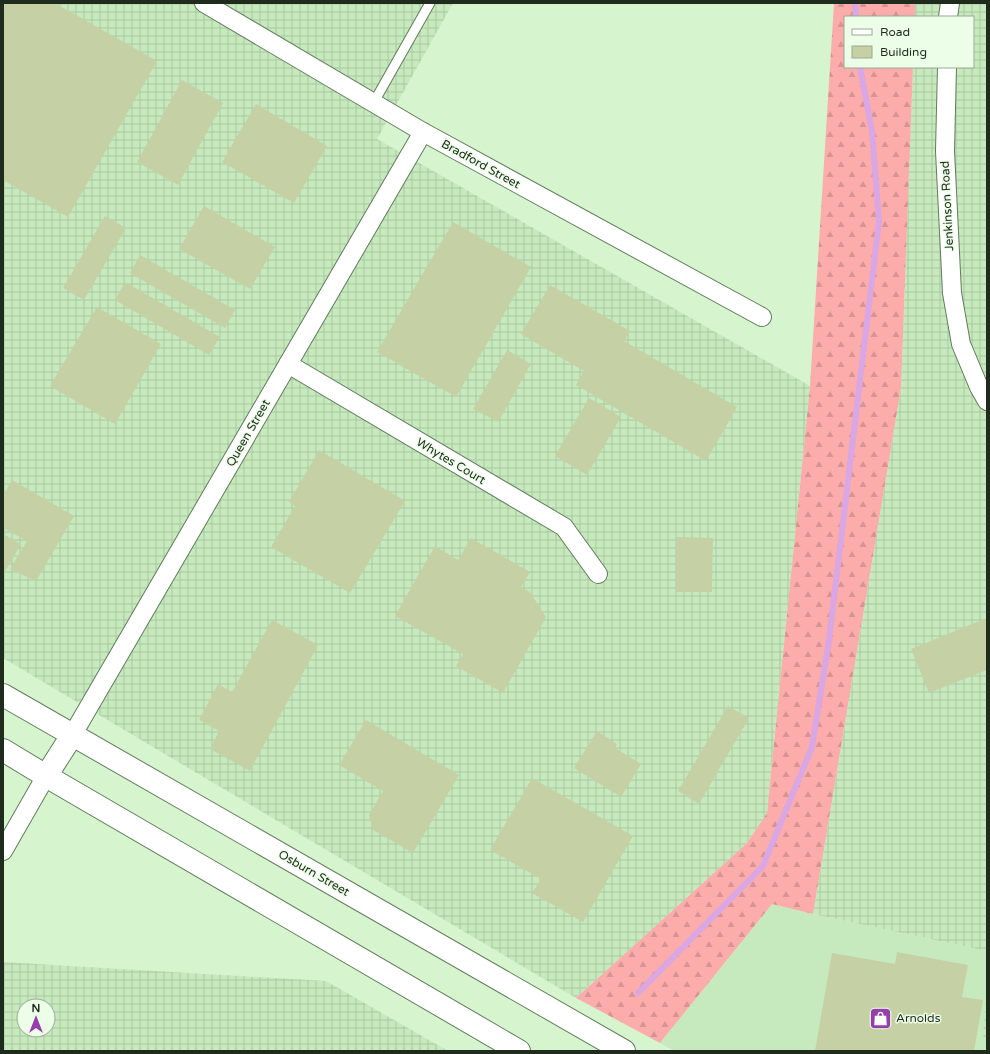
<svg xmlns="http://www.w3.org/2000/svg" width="990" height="1054" viewBox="0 0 990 1054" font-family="'Varela Round',sans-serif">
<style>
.built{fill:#c7e9be}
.industrial{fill:url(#industrial-grid);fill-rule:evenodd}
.forest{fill:url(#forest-firs)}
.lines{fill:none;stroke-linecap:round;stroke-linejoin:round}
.stream{stroke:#d8a7e4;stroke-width:6}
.building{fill:#c5d1a5}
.lane-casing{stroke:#627d5b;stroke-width:11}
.street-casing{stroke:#627d5b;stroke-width:20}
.secondary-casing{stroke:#627d5b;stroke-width:24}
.lane{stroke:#fff;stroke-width:9}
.street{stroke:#fff;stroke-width:18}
.secondary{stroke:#fff;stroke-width:22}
.labels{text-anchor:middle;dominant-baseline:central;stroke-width:3;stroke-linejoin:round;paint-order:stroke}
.street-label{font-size:12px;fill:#1f2b1d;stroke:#ecfee7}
.poi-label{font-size:12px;fill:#1f2b1d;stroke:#ecfee7;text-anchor:start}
</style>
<defs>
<pattern id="industrial-grid" width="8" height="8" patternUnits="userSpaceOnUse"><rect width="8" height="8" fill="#c7e9be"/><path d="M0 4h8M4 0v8" fill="none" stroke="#aac8a3"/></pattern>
<pattern id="forest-firs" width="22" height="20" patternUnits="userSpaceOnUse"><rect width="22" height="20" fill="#fcacab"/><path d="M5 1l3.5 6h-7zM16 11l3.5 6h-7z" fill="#d89493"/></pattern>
</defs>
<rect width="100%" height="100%" fill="#d6f5cf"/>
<path class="built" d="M772,904L813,914L987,951V984L984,1040L987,1042V1051H675L660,1043Z"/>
<g class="industrial">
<path d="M3,3H453L377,139L810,386L767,813L747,843L576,998L3,658Z"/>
<path d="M915,3H987V951L813,914L901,388L913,67H973V17H915Z"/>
<path d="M3,962L326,981L448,1051H3ZM24,1006H48V1030H24Z"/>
<path d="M987,984V1042L983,1040Z"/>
</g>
<path class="forest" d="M834,3H915V17H845V67H913L901,388L813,914L772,904L660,1043L576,998L747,843L767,813L810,386Z"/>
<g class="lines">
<g class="stream">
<path d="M855,3L856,17"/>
<path d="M638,993L763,866L812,747L829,640L879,221L872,131L860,67"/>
</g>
</g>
<g class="building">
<path d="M3,3H55L157,61L68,217L3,180Z"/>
<path d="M182,80L223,103L178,185L137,162Z"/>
<path d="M256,104L327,146L294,203L222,162Z"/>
<path d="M204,206L275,247L250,289L179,249Z"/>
<path d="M105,216L126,228L84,300L63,288Z"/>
<path d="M453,222L531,267L456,397L377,352Z"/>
<path d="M140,255L235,310L225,328L130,273Z"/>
<path d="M125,282L220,337L209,355L115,300Z"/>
<path d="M550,285L630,331L624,341L737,407L706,461L576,385L584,371L521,334Z"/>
<path d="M97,307L161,344L115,424L50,386Z"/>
<path d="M507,350L531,364L498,422L473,409Z"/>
<path d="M589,398L621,417L587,475L555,456Z"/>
<path d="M319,450L405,501L350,593L271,547L295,506L289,502Z"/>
<path d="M12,480L74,516L36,581L10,569L27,541L3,528V496Z"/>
<path d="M3,534L21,544L3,575Z"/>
<path d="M676,537L713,538L712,592H676Z"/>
<path d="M471,538L530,572L521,587L530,592L546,617L503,693L456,666L463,654L395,616L435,546L458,560Z"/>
<path d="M987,618V670L929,693L911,649Z"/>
<path d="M272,620L318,645L250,771L210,749L219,731L199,720L218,684L232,692Z"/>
<path d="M728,706L749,718L699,804L678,791Z"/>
<path d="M366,720L459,775L413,853L373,830L369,815L383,791L339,765Z"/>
<path d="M597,731L617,744L615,748L641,764L621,797L574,768Z"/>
<path d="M532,778L633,836L583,922L532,893L541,879L490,850Z"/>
<path d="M897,952L968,965L962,997L983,1000L974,1051H815L832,953L895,964Z"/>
</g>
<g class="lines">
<defs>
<path id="lane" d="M374,102L430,3"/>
<g id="street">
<path d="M204,3L423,132L762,317"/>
<path d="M948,17L950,3"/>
<path d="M947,67L945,151L952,293L961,344L979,387L987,401"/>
<path d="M288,364L564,527L598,574"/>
<path d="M73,734L423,132"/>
<path d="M3,851L46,776"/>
</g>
<g id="secondary">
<path d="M3,695L624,1051"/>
<path d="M3,750L46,776L519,1051"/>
<path d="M46,776L73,734"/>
</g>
</defs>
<use href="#lane" class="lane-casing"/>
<use href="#street" class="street-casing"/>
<use href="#secondary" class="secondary-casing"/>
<use href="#lane" class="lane"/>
<use href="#street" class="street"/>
<use href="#secondary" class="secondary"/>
</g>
<defs>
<symbol id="shop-square" viewBox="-11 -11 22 22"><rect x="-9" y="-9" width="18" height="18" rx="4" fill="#963eab" stroke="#ecfee7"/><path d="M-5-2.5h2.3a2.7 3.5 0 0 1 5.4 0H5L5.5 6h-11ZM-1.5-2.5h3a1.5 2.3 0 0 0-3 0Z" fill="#fff"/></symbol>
</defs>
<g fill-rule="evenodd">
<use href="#shop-square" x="868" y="1006" width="25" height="25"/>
</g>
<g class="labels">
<g class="street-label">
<text transform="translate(481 164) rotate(29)">Bradford Street</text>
<text transform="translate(947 206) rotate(-93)">Jenkinson Road</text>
<text transform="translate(248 433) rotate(-60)">Queen Street</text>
<text transform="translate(451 461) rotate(31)">Whytes Court</text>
<text transform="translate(314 873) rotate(30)">Osburn Street</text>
</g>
<g class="poi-label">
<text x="896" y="1018">Arnolds</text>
</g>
</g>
<rect width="990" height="1054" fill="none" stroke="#1f2b1d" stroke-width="8"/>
<rect x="844" y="16" width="130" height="52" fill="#ecfee7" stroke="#9aaa96"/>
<rect x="852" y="29" width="20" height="6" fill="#ffffff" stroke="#9aaa96"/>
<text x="880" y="36" font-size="12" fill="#1f2b1d">Road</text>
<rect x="852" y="46" width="20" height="12" fill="#c5d1a5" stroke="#9aaa96"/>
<text x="880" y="56" font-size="12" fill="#1f2b1d">Building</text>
<g transform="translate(36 1018)"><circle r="19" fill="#ecfee7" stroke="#9aaa96"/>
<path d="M0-3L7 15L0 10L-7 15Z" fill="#963eab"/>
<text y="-6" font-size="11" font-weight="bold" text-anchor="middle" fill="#1f2b1d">N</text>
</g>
</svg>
